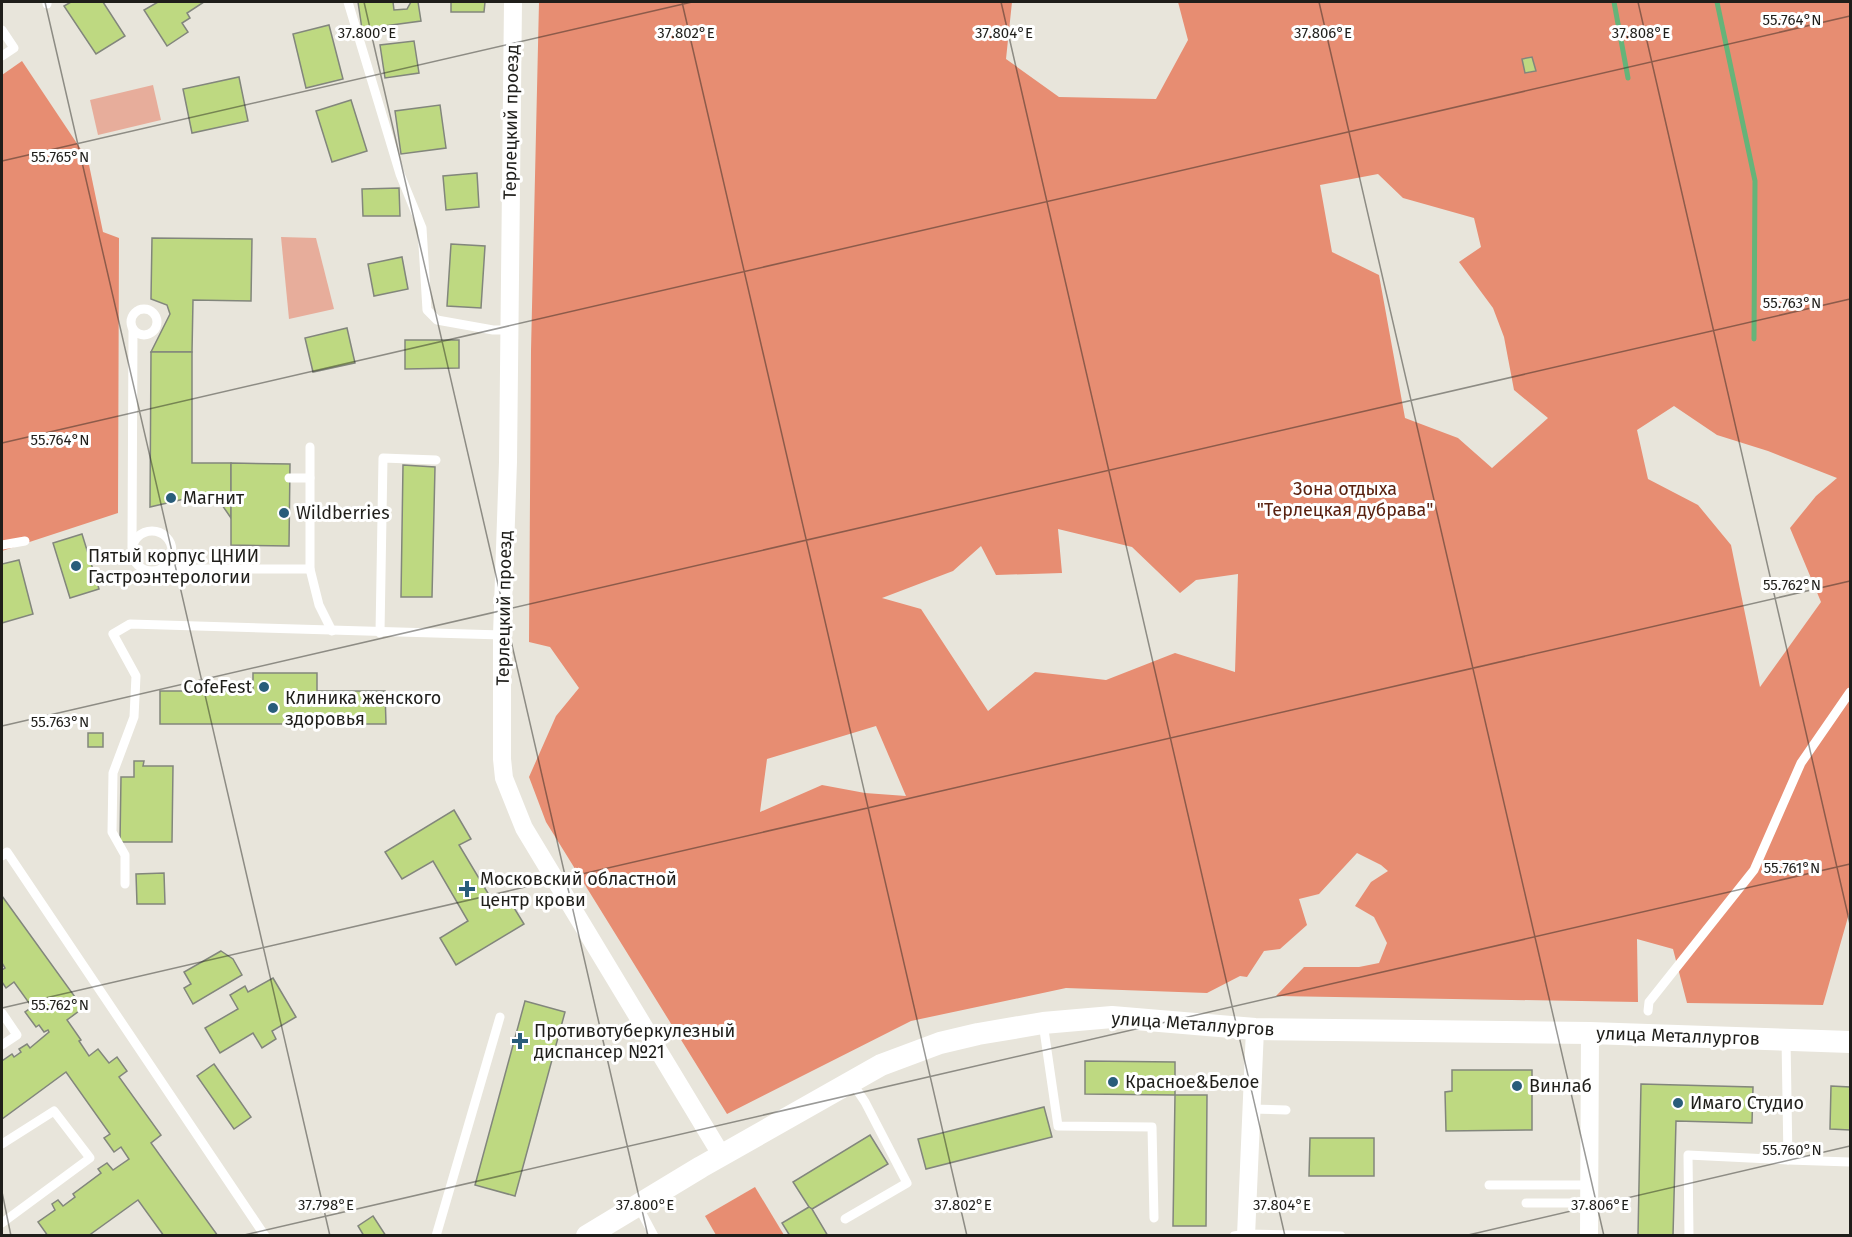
<svg xmlns="http://www.w3.org/2000/svg" width="1852" height="1237" viewBox="0 0 1852 1237" font-family="'Fira Sans',sans-serif">
<style>
.green{fill:#e7ad9b}
.forest{fill:#e78d72;fill-rule:evenodd}
.lines{fill:none;stroke-linecap:round;stroke-linejoin:round}
.stream{stroke:#65b479;stroke-width:5}
.building{fill:#bed981;stroke:#82867c;stroke-width:1.5}
.service{stroke:#fff;stroke-width:9}
.minor{stroke:#fff;stroke-width:18}
.tertiary{stroke:#fff;stroke-width:22}
.ticks{fill:none;stroke:#1f1e1a;stroke-width:1.5;stroke-opacity:0.45}
.poi-dot{fill:#295d7a;stroke:#fff;stroke-width:2}
.labels{text-anchor:middle;dominant-baseline:central;stroke-width:6;stroke-linejoin:round;paint-order:stroke}
.street-label{font-size:18px;fill:#1f1e1a;stroke:#fff}
.park-label{font-size:18px;fill:#59210f;stroke:#fff}
.poi-label{font-size:18px;fill:#1f1e1a;stroke:#fff;text-anchor:start}
.ticks-label{font-size:15px;text-anchor:middle;fill:#1f1e1a;stroke:#fff;stroke-width:6;stroke-linejoin:round;paint-order:stroke}
</style>
<rect width="100%" height="100%" fill="#e8e5db"/>
<g class="green">
<path d="M153,85L161,120L98,135L90,100Z"/>
<path d="M281,237L316,238L334,309L289,319Z"/>
</g>
<g class="forest">
<path d="M539,2H1012L1006,59L1059,97L1156,99L1188,40L1178,2H1850V910L1823,1005L1687,1003L1673,949L1637,939L1638,1002L1276,996L1304,967H1359L1379,963L1387,943L1374,917L1355,906L1371,882L1388,871L1381,865L1357,853L1319,894L1299,899L1307,925L1280,949L1264,951L1247,977L1240,976L1207,993L1066,988L911,1021L727,1114L546,822L529,777L556,716L579,688L550,647L529,642L531,351ZM1378,174L1403,198L1474,218L1481,247L1459,262L1493,308L1504,337L1514,390L1548,418L1492,468L1458,438L1405,418L1379,275L1332,252L1320,185ZM1674,406L1717,435L1768,451L1837,478L1816,496L1790,528L1821,602L1760,687L1731,545L1698,505L1648,479L1637,430ZM1058,529L1132,547L1180,593L1196,580L1238,574L1235,672L1175,653L1106,680L1035,672L988,711L921,609L882,598L953,571L981,546L996,575L1062,573ZM876,726L906,796L865,793L822,785L760,812L767,759Z"/>
<path d="M22,61L88,160L103,232L119,238L118,513L2,551V75Z"/>
<path d="M755,1187L784,1235H716L705,1216Z"/>
</g>
<g class="lines">
<g class="stream">
<path d="M1614,2L1628,78"/>
<path d="M1717,2L1755,181L1754,339"/>
</g>
</g>
<g class="building">
<path d="M71,2H103L125,36L96,54L64,6Z"/>
<path d="M158,2H204L187,13L190,18L182,23L188,32L167,46L144,10Z"/>
<path d="M358,2H393L394,10L407,9L411,2H418L421,21L362,29Z"/>
<path d="M451,2H485L484,12H451Z"/>
<path d="M329,25L343,79L306,88L293,34Z"/>
<path d="M414,41L419,73L385,78L380,45Z"/>
<path d="M1532,57L1536,71L1525,73L1522,59Z"/>
<path d="M239,77L248,121L192,133L183,89Z"/>
<path d="M351,100L367,151L332,162L316,111Z"/>
<path d="M440,105L446,148L401,154L395,111Z"/>
<path d="M477,173L479,207L446,210L443,176Z"/>
<path d="M399,188L400,216H363L362,189Z"/>
<path d="M152,238L252,239L251,301L193,300L192,352H151L170,314L167,305L151,299Z"/>
<path d="M451,244L485,246L481,308L447,306Z"/>
<path d="M402,257L408,289L374,296L368,264Z"/>
<path d="M347,328L355,363L313,372L305,338Z"/>
<path d="M405,340H459V368L405,369Z"/>
<path d="M151,352H192V463H231V518L220,502L208,496H197L150,507Z"/>
<path d="M231,463L290,464L289,546L231,545Z"/>
<path d="M403,465L435,467L432,597H401Z"/>
<path d="M82,534L99,589L70,598L53,543Z"/>
<path d="M19,560L33,614L2,623V564Z"/>
<path d="M253,673H317V691H385L386,724H160V691H253Z"/>
<rect x="88" y="733" width="15" height="14"/>
<path d="M134,761H144L143,766H173L172,842H120L121,777H134Z"/>
<path d="M454,810L471,839L459,845L495,905L508,898L524,924L456,965L440,938L468,921L433,861L402,879L385,852Z"/>
<path d="M164,873L165,904H137L136,874Z"/>
<path d="M2,896L83,1008L67,1020L81,1040L79,1041L89,1056L98,1049L109,1063L117,1057L127,1071L119,1077L161,1135L151,1143L218,1236H164L138,1200L88,1236H48L38,1222L55,1210L52,1204L58,1200L63,1206L75,1197L73,1194L101,1173L98,1169L107,1163L113,1170L129,1159L121,1147L114,1152L104,1138L110,1134L66,1072L2,1119V1061L12,1054L14,1057L21,1052L19,1049L27,1044L30,1048L49,1032L48,1030L44,1032L39,1025L36,1027L25,1012L32,1007L14,982L6,988L2,982V970L5,968L2,963Z"/>
<path d="M221,951L233,959L242,975L193,1004L184,988L191,984L184,972Z"/>
<path d="M273,978L296,1017L272,1031L276,1039L262,1048L253,1033L220,1053L205,1028L238,1009L230,995L245,986L248,992Z"/>
<path d="M525,1001L565,1012L515,1196L475,1185Z"/>
<path d="M1085,1061L1175,1062V1095L1085,1094Z"/>
<path d="M214,1064L251,1117L234,1129L197,1076Z"/>
<path d="M1452,1070H1532V1130L1446,1131L1445,1092L1452,1091Z"/>
<path d="M1641,1084L1753,1087L1752,1123L1676,1121L1673,1236L1638,1235Z"/>
<path d="M1831,1086L1850,1087V1130L1830,1129Z"/>
<path d="M1175,1095H1207L1206,1226H1173Z"/>
<path d="M1044,1107L1052,1137L926,1169L918,1139Z"/>
<path d="M870,1135L888,1164L812,1209L809,1207L793,1182Z"/>
<path d="M1310,1138H1374V1176H1309Z"/>
<path d="M809,1207L812,1209L828,1236H790L782,1223Z"/>
<path d="M373,1216L386,1236H364L358,1226Z"/>
</g>
<g class="lines">
<g class="service">
<path d="M348,2L400,174L422,228L427,310L437,320L493,330H509"/>
<path d="M47,4V2"/>
<path d="M2,30L14,48L2,56"/>
<circle cx="144" cy="322" r="13"/>
<path d="M289,478H310"/>
<circle cx="152" cy="551" r="20"/>
<path d="M2,545L25,541"/>
<path d="M132,547L133,329"/>
<path d="M161,569H310V447"/>
<path d="M310,569L319,605L332,631"/>
<path d="M380,633L383,458L436,460"/>
<path d="M2,856L7,852L265,1236"/>
<path d="M125,884V855L112,832L113,773L134,717L136,676L113,634L130,624L502,635"/>
<path d="M1648,1011L1649,1002L1754,870L1801,763L1850,692"/>
<path d="M2,1013L17,1035L2,1045"/>
<path d="M1043,1023L1058,1126L1152,1127L1154,1218"/>
<path d="M1252,1109L1286,1110"/>
<path d="M2,1144L54,1111L90,1158L2,1223"/>
<path d="M1788,1160L1850,1162"/>
<path d="M1489,1185H1590"/>
<path d="M1526,1203H1589"/>
<path d="M638,1206L654,1236"/>
<path d="M845,1219L907,1183L865,1102L851,1081"/>
<path d="M436,1236L500,1017"/>
<path d="M1234,1236L1246,1234L1341,1236"/>
<path d="M1689,1236L1688,1155L1788,1160L1786,1039"/>
</g>
<g class="minor">
<path d="M513,2L508,462L502,635V759L504,778L524,828L722,1156"/>
<path d="M1246,1236L1255,1029"/>
<path d="M1589,1236L1590,1033"/>
</g>
<path class="tertiary" d="M587,1236L701,1167L881,1065L940,1043L978,1034L1043,1023L1112,1017L1255,1029L1590,1033L1850,1042"/>
</g>
<path class="ticks" d="M45,2L330,1236M364,2L648,1236M682,2L967,1236M1001,2L1285,1236M1319,2L1604,1236M1638,2L1850,924M2,161L692,2M2,443L1850,16M2,726L1850,299M2,1008L1850,581M2,1192L11,1236M240,1236L1850,864M1464,1236L1850,1146"/>
<g class="poi-dot">
<circle cx="171" cy="498" r="6"/>
<circle cx="284" cy="513" r="6"/>
<circle cx="76" cy="566" r="6"/>
<circle cx="264" cy="687" r="6"/>
<circle cx="273" cy="708" r="6"/>
<path d="M464 880h6v6h6v6h-6v6h-6v-6h-6v-6h6z"/>
<path d="M517 1032h6v6h6v6h-6v6h-6v-6h-6v-6h6z"/>
<circle cx="1113" cy="1082" r="6"/>
<circle cx="1517" cy="1086" r="6"/>
<circle cx="1678" cy="1103" r="6"/>
</g>
<g class="labels">
<g class="street-label">
<text transform="translate(511 122) rotate(-89)">Терлецкий проезд</text>
<text transform="translate(504 608) rotate(-89)">Терлецкий проезд</text>
<text transform="translate(1193 1024) rotate(4)">улица Металлургов</text>
<text transform="translate(1678 1036) rotate(2)">улица Металлургов</text>
</g>
<g class="park-label">
<text x="1345" y="489">Зона отдыха<tspan x="1345" dy="21">"Терлецкая дубрава"</tspan></text>
</g>
<g class="poi-label">
<text x="183" y="498">Магнит</text>
<text x="296" y="513">Wildberries</text>
<text x="88" y="556">Пятый корпус ЦНИИ<tspan x="88" dy="21">Гастроэнтерологии</tspan></text>
<text x="252" y="687" text-anchor="end">CofeFest</text>
<text x="285" y="698">Клиника женского<tspan x="285" dy="21">здоровья</tspan></text>
<text x="480" y="879">Московский областной<tspan x="480" dy="21">центр крови</tspan></text>
<text x="534" y="1031">Противотуберкулезный<tspan x="534" dy="21">диспансер №21</tspan></text>
<text x="1125" y="1082">Красное&amp;Белое</text>
<text x="1529" y="1086">Винлаб</text>
<text x="1690" y="1103">Имаго Студио</text>
</g>
</g>
<g class="ticks-label">
<text x="1792" y="25">55.764°N</text>
<text x="367" y="38">37.800°E</text>
<text x="686" y="38">37.802°E</text>
<text x="1004" y="38">37.804°E</text>
<text x="1323" y="38">37.806°E</text>
<text x="1641" y="38">37.808°E</text>
<text x="60" y="162">55.765°N</text>
<text x="1792" y="308">55.763°N</text>
<text x="60" y="445">55.764°N</text>
<text x="1792" y="590">55.762°N</text>
<text x="60" y="727">55.763°N</text>
<text x="1792" y="873">55.761°N</text>
<text x="60" y="1010">55.762°N</text>
<text x="1792" y="1155">55.760°N</text>
<text x="326" y="1210">37.798°E</text>
<text x="645" y="1210">37.800°E</text>
<text x="963" y="1210">37.802°E</text>
<text x="1282" y="1210">37.804°E</text>
<text x="1600" y="1210">37.806°E</text>
</g>
<rect width="1852" height="1237" fill="none" stroke="#1f1e1a" stroke-width="6"/>
</svg>
